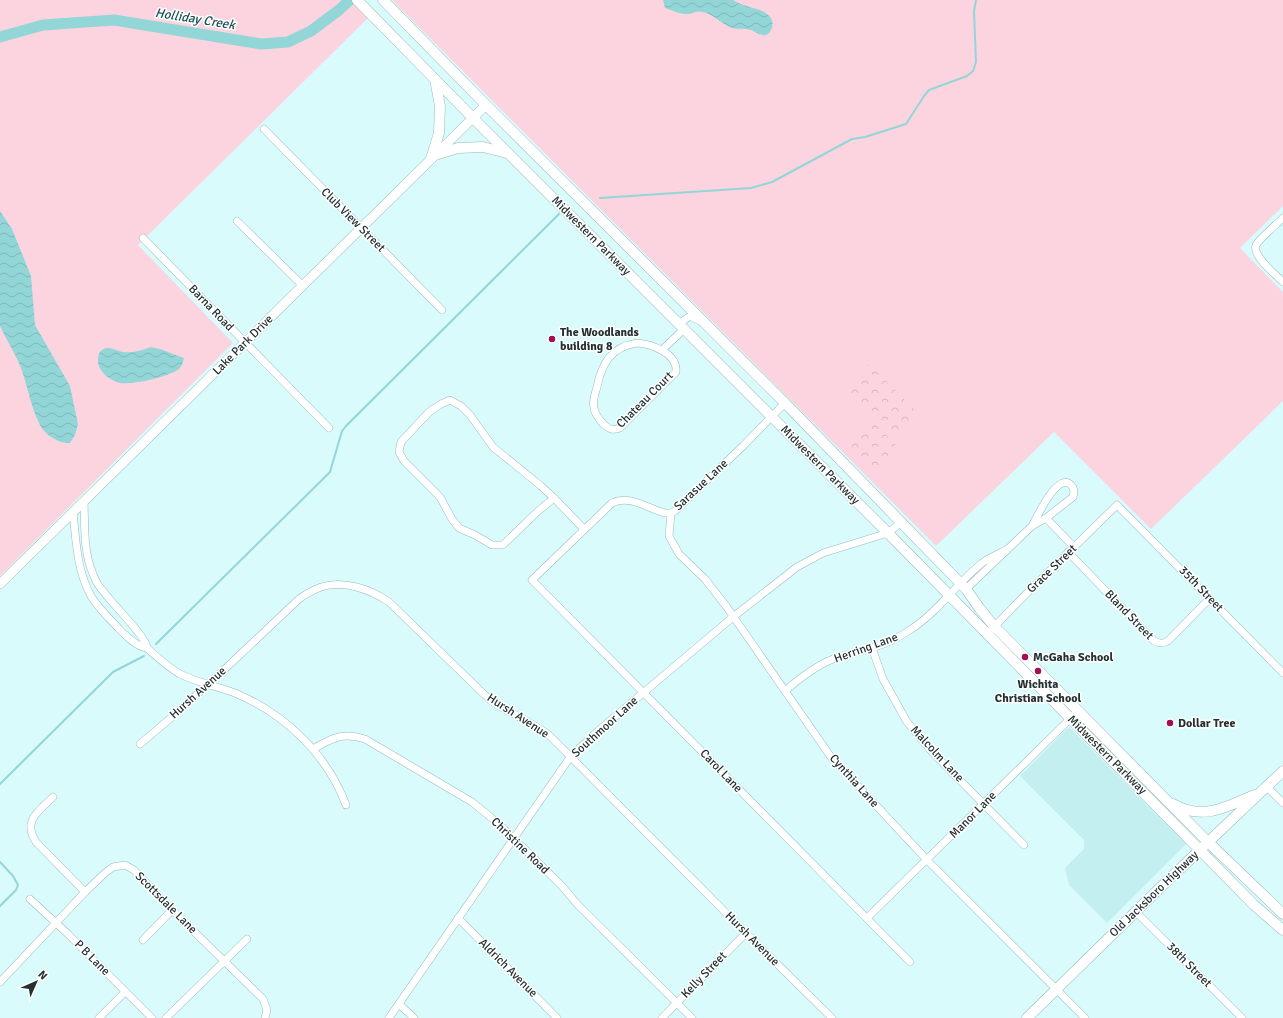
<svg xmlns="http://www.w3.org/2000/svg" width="1283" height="1018" viewBox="0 0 1283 1018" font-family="Signika,sans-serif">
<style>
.built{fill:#c4eff0}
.grass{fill:#fcd4df}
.park{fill:url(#park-crowns)}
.water{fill:url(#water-waves)}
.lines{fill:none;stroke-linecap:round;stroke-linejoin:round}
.stream{stroke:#93d6d8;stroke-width:2}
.river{stroke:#93d6d8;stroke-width:11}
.minor-casing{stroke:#99babb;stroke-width:8}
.tertiary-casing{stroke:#99babb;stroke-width:10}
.secondary-casing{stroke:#99babb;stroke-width:11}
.minor{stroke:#fff;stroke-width:7}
.tertiary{stroke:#fff;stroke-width:9}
.secondary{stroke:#fff;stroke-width:10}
.poi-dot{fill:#a10f55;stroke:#fff;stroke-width:1.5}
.labels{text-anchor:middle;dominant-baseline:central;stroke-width:3;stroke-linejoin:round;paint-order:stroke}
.street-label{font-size:12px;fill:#243131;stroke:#fff}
.poi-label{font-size:12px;font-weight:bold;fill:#243131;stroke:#fff;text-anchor:start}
.water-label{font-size:13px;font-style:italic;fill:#165153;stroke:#fff}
</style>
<defs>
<pattern id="park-crowns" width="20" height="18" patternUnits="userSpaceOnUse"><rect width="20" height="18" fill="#fcd4df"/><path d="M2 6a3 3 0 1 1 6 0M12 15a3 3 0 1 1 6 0" fill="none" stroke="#d8b6c0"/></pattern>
<pattern id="water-waves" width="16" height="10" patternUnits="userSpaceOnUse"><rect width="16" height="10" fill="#93d6d8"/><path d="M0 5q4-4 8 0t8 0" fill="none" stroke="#7fb8ba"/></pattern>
</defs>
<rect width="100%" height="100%" fill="#d9fbfc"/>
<path class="built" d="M1069,727L1186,844L1107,923L1069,885L1065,868L1084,849V840L1020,776Z"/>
<g class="grass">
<path d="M0,0H350L368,18L138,245L233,343L0,576Z"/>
<path d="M392,0H1283V206L1240,248L1283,292V401L1151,529L1054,432L936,546Z"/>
</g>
<g class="park">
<path d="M869,364L918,413L894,438L845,389Z"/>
<path d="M874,423L898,447L875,470L851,446Z"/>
</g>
<g class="water">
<path d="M663,0H733C744,8 763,7 771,18C773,22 773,26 771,30C766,40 758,33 751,30C744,28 736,30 730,27C720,23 713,14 703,12C697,10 692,14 686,14C679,14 671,10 665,8Z"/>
<path d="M0,211L12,229L31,276L35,325L70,386L78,424L75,435L70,443C59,444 45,435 40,425C30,406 27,382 19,363C13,350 6,339 0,326Z"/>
<path d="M150,347L160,349L184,358C183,362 182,366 179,369C168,377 133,385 120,383C115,382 108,378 104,374C101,370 98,366 98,361C98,357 99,352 102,350C109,345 116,351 123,352C133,353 141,351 150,347Z"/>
</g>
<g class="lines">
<g class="stream">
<path d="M600,198L751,188L772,182L852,139L865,137L906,124L924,96L929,90L967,76L973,71L976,62L974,11L976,0"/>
<path d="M156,644L330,472L342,431L346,426L559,214"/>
<path d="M0,784L113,672L144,656"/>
<path d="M0,862L13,876L18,885L16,890L0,906"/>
</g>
<path class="river" d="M0,37L43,25L114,20L261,44L288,42L311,31L339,10L350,0"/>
<defs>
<g id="minor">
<path d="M264,129L442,310"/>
<path d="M1283,218C1277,224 1259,239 1256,245C1252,256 1275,274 1283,282"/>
<path d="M237,221L302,285"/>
<path d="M143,238L329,428"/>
<path d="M679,324L690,316L698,320"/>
<path d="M637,343C651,344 678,353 676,372L620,428C617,429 614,430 611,429C604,427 595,415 594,408C592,401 595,394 597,387C602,363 611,347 637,343Z"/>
<path d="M662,350L684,329"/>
<path d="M450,400L461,406L470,415L493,447L541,486L554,498L537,512L503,545H492L475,535L459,528L452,519L440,497L404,461L399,452L401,442L429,412L441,404Z"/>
<path d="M785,403L743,446L675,511L671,513H665C648,509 630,494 612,503L532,580L910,962"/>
<path d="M554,498L584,529"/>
<path d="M84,501C85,525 83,551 93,574C95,580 99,587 104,592C112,604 146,636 147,648C157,657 168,667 180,674C198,683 217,686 235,693C285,714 327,754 346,805"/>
<path d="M73,512C76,541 77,571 91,596C98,608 110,619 119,629C126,636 137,647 147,648"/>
<path d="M671,513L669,536L679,554L705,579L726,606L831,757L927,860L1085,1018"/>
<path d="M1046,518L1074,547"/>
<path d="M1068,552L1154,641C1160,644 1164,644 1169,640L1210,598"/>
<path d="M966,589L1032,526L1046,518L1073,497C1074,492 1075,489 1071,485C1058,471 1037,517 1032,526"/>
<path d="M991,630L1027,593L1117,505L1283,673"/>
<path d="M872,648L883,679L907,722L933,753L1024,845"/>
<path d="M785,691C800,678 815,666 833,659C846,654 859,652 872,648C885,644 898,638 910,630C938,612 956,584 982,563C989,558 998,554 1006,550"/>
<path d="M140,744L172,717L227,667L299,599C306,594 313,590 321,587C344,580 370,589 389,602L490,700C509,713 530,721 549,735L746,933L832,1018"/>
<path d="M313,749C332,738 343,732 365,739L472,802L499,824L561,885L578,905L692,1018"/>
<path d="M1267,787L1283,803"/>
<path d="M53,797C39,811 22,821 36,842L85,892"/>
<path d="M30,899L68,934L152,1018"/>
<path d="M1136,912L1242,1018"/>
<path d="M458,918L557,1018"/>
<path d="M867,918L1074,715"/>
<path d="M143,940L172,910"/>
<path d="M0,982L85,892L105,873L113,867L125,865L134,870L178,916L263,999L267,1010L265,1018"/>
<path d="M399,1004L414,1018"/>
<path d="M99,1018L125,992"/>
<path d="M166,1018L247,939"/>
<path d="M389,1018L571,756L598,731L733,617L797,567L823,553L888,533L900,523"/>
<path d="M662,1018L746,933"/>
</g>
<path id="tertiary" d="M0,584L486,105"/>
<g id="secondary">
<path d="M357,0L473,118L888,533L1254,905L1283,930"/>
<path d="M383,0L486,105L785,403L966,589L980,609L994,626L1208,842L1283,914"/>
<path d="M435,155L458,148L483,147L507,153"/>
<path d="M431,159L439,133L440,106L435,79"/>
<path d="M1173,804C1203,821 1226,807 1254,795"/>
<path d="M1027,1018L1163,885L1283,771"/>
</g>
</defs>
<use href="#minor" class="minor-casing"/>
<use href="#tertiary" class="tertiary-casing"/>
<use href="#secondary" class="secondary-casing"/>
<use href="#minor" class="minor"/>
<use href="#tertiary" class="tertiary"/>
<use href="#secondary" class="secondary"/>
</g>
<g class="poi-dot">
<circle cx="552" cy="339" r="4"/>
<circle cx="1025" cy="657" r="4"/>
<circle cx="1038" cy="671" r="4"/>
<circle cx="1170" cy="723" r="4"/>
</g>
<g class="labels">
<g class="street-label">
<text transform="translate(353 220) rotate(45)">Club View Street</text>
<text transform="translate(591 236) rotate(45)">Midwestern Parkway</text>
<text transform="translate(211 308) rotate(46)">Barna Road</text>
<text transform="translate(243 345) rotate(-45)">Lake Park Drive</text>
<text transform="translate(645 400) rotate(-45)">Chateau Court</text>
<text transform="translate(820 465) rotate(45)">Midwestern Parkway</text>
<text transform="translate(701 485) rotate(-43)">Sarasue Lane</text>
<text transform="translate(1052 569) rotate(-44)">Grace Street</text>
<text transform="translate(1201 589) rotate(46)">35th Street</text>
<text transform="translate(1129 615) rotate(46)">Bland Street</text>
<text transform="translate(866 648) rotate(-20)">Herring Lane</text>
<text transform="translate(198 693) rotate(-42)">Hursh Avenue</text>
<text transform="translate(518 716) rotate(33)">Hursh Avenue</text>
<text transform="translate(605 727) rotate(-42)">Southmoor Lane</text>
<text transform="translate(937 754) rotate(47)">Malcolm Lane</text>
<text transform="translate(1107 755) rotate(45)">Midwestern Parkway</text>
<text transform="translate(721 771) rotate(46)">Carol Lane</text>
<text transform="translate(854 781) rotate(48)">Cynthia Lane</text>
<text transform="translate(973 815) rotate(-45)">Manor Lane</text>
<text transform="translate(520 846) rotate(44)">Christine Road</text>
<text transform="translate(1154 894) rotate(-44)">Old Jacksboro Highway</text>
<text transform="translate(166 903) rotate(45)">Scottsdale Lane</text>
<text transform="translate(752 939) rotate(45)">Hursh Avenue</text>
<text transform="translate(92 958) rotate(45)">P B Lane</text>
<text transform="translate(1189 965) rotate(45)">38th Street</text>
<text transform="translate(508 968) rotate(45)">Aldrich Avenue</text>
<text transform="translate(704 975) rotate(-46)">Kelly Street</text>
</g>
<g class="poi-label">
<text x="560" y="332">The Woodlands<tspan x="560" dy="14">building 8</tspan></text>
<text x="1033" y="657">McGaha School</text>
<text x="1038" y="684" text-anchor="middle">Wichita<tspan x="1038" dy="14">Christian School</tspan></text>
<text x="1178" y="723">Dollar Tree</text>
</g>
<g class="water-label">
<text transform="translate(195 19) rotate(9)">Holliday Creek</text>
</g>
</g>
<g transform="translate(36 982) rotate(45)" stroke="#ffffff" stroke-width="3" paint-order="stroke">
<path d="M0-3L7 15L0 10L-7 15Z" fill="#243131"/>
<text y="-6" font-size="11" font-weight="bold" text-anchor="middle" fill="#243131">N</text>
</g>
</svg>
